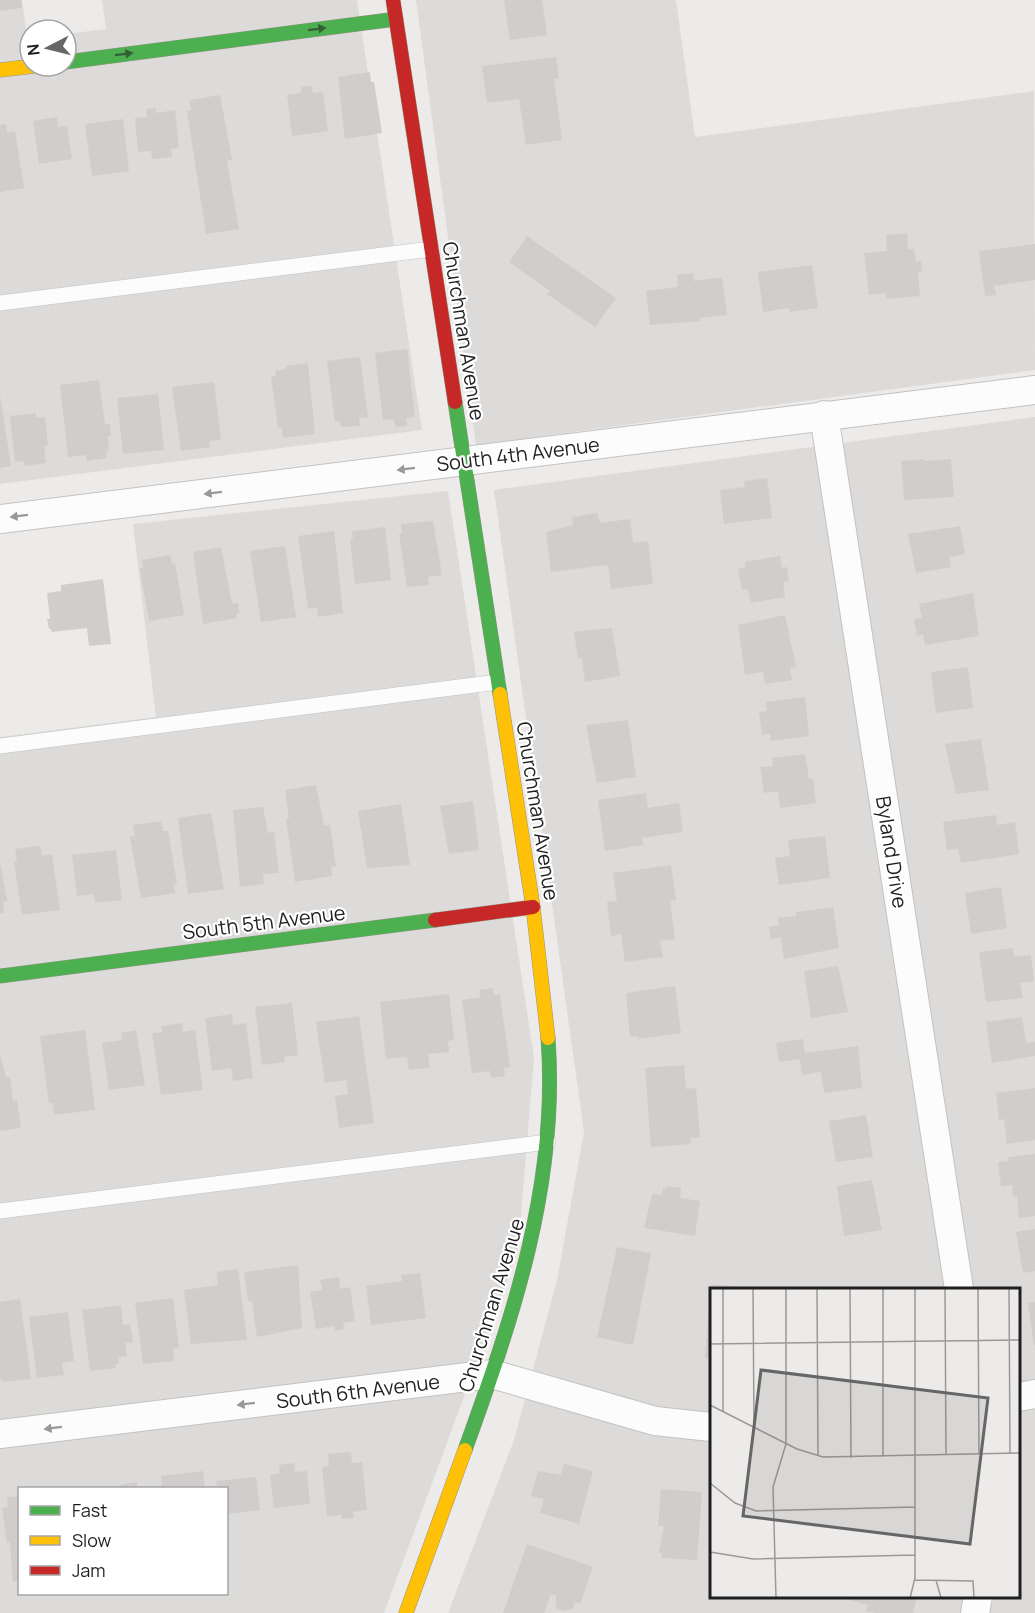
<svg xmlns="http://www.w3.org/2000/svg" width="1035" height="1613" viewBox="0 0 1035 1613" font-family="Manrope,sans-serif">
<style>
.residential{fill:#dcdbda;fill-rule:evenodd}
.building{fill:#d0cdcc}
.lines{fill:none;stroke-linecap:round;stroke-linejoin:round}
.lane-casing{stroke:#c3c2c1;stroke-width:16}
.street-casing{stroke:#c3c2c1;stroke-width:30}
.fast-casing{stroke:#969582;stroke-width:15}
.slow-casing{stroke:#969582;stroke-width:15}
.jam-casing{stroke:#969582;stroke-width:15}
.lane{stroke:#fcfcfc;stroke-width:15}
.street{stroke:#fcfcfc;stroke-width:28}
.fast{stroke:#4caf50;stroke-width:14}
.slow{stroke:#ffc107;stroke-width:14}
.jam{stroke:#c62828;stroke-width:14}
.oneway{fill:#336035}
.oneway2{fill:#999}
.labels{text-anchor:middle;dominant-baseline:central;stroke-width:4.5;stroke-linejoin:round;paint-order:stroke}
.street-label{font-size:20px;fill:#1f1f1f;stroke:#fff}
.inset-road{fill:none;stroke:#9b9998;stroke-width:1.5}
.view{fill:#676666;fill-opacity:0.15;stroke:#676666;stroke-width:3}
.inset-edge{fill:none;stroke:#1f1f1f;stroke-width:3}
</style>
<rect width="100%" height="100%" fill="#edebe9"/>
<g class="residential">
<path d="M0,0H22L27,38L30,39V66H66V34L106,29L102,0H357L422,430L0,484Z"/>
<path d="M416,0H676L695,137L1034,91L1035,370L476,445Z"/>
<path d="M1035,417V1613H448L514,1440L557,1280L584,1132L494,490ZM711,1289H1018V1596H711Z"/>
<path d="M448,491L534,1058L518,1251L384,1613H0V737L156,717L133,524ZM20,1488H226V1594H20Z"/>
</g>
<g class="building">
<path d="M0,0H21L22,8L0,11Z"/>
<path d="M504,0H542L547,35L510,40Z"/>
<path d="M556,57L559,78L554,79L562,140L526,145L519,99L487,103L482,66Z"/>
<path d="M370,72L371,82H374L382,133L345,139L338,77Z"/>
<path d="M312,86L313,93L323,92L328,131L292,136L287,95L301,93V87Z"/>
<path d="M220,95L232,160L227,161L239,229L206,234L187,111L191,110L189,100Z"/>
<path d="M156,108V113L175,110L179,148L171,149L172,157L152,159L151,151L138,152L135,118L147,117L146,109Z"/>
<path d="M57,117L58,127L67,126L72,159L39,164L33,121Z"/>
<path d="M123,119L129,171L92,176L85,124Z"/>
<path d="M6,124L7,133L15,131L24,188L0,192V125Z"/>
<path d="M907,233L908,249H914L916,262L921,261L922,271L918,272L920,296L886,299V293L869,295L864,253L887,251L886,235Z"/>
<path d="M527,236L616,298L595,327L547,294L550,291L509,262Z"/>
<path d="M1035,244V280L994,286L996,295L985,296L979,251Z"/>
<path d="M812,265L818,308L790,312L789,308L763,312L758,272Z"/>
<path d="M693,273L694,281L722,277L727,315L700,318L701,321L650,325L646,291L678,287L677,275Z"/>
<path d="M407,349L415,417L406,418L407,426L396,427L393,419L383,420L375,353Z"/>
<path d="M360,357L368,417L359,418L360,426L341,427L340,421L335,422L327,361Z"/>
<path d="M308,363L315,434L283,438L282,427L278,428L271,377L276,376L275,371L287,369L286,366Z"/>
<path d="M99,380L105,424H110L111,436H108L109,451L106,452L107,458L87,461L86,455L68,457L60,385Z"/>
<path d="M214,382L221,440L209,441L210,447L181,451L172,387Z"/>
<path d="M158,394L164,450L123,454L117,398Z"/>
<path d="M0,395L11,466L0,468Z"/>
<path d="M36,413V418L45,417L48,445L44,446L46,463L25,466L24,461L15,462L10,416Z"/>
<path d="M924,459V461L951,459L954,497L904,500L901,461Z"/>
<path d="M767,478L772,518L724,524L720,490L745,487L744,481Z"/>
<path d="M597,513L600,523L630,519L633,543L648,541L653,584L611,589L608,565L551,572L546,532L573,525L572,517Z"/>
<path d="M433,521L442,575L428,577L429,585L407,587L399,534H402L401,524Z"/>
<path d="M960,526L965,554L949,557L951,567L916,573L908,534Z"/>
<path d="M385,527L391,580L355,584L350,540L353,539L352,531Z"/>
<path d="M334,531L343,613L318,617L317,607L308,609L298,536Z"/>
<path d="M285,546L296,617L261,622L250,551Z"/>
<path d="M221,547L232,604L238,603L239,613L236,614L237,618L203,624L193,552Z"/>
<path d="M170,555L172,564L175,563L184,615L149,621L140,569L143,568L142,560Z"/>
<path d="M780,556L782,568L787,567L789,581L783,582L785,597L751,603L748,589L742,590L738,569L746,567L745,562Z"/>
<path d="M103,579L111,644L89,646L87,628L52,632L51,629H49L47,619H50L47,593L61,591V585Z"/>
<path d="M973,593L979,636L925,645L923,634L917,636L914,619L922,618L919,604Z"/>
<path d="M785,615L796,667L790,668L792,680L765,684L763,672L745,675L738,625Z"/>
<path d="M612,628L620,676L585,682L582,658L578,659L574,632Z"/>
<path d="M968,667L973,708L936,713L931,672Z"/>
<path d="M805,697L809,736L771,741L770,734L762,735L759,712L767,711L766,702Z"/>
<path d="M628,720L636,777L597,783L586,725Z"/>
<path d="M981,739L989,790L956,794L945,744Z"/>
<path d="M805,754L809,779H813L816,803L780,808L778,791L764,793L760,767L773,766L772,758Z"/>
<path d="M316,785L324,825H330L336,866L331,867L332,876L295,882L286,819L289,818L285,790Z"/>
<path d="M646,793L648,808L679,803L683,832L642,838L644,845L605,851L598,800Z"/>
<path d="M473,801L479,850L449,854L440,806Z"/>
<path d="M401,804L410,865L367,868L358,811Z"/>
<path d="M263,807L268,833L274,832L279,873L263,874L264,884L240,887L233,810Z"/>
<path d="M211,813L224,889L188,894L178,818Z"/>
<path d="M996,815L997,825L1015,822L1019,854L961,863L958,849L947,850L943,822Z"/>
<path d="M161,821L163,831H168L177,884H174L175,893L141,898L130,837L135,836L133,825Z"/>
<path d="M825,836L830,878L779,885L775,858L790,856L788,840Z"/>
<path d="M40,846L42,856L52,854L60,910L22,915L14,862L17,861L15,849Z"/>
<path d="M116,850L122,900L95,903L94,894L77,896L72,855Z"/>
<path d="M0,861L7,901L3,902L4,913H0Z"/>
<path d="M671,865L676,900L670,901L675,939L660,941L663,957L625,962L621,934L611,936L607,902L617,901L613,873Z"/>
<path d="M1001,887L1007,928L971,934L965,893Z"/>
<path d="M833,907L839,948L784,959L781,937L771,939L769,927L779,925L778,918L796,916V912Z"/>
<path d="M1013,948L1014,957L1031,955L1034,981L1020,983L1023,998L986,1002L979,952Z"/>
<path d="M838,966L848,1012L811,1018L804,971Z"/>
<path d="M675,986L681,1033L639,1039L638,1036L630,1037L626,993Z"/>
<path d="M493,988L494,995H500L510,1067L504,1068L505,1076L491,1078L490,1071L472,1073L462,1000L481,997L479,990Z"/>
<path d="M449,994L454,1040L448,1041L449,1052L428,1054L430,1068L409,1070L407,1057L386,1059L380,1002Z"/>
<path d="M292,1003L298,1055L284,1057L285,1062L262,1065L255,1007Z"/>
<path d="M232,1014L233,1025L246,1023L253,1078L233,1081L231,1068L212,1071L205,1018Z"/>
<path d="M359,1016L374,1123L339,1128L335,1096L348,1094L346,1080L325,1083L316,1022Z"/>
<path d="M1022,1017L1026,1043L1035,1042V1056L992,1063L986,1022Z"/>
<path d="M182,1023L183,1032L195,1030L203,1090L161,1095L152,1033L162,1032L161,1026Z"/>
<path d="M85,1030L95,1110L54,1115L53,1103H49L40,1036Z"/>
<path d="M136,1030L145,1085L109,1090L102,1043L122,1040L121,1033Z"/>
<path d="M803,1039L805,1053L858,1046L862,1088L824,1093L821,1072L802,1075L800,1059L779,1062L776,1043Z"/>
<path d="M0,1055L6,1077H10L13,1101L17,1100L21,1128L0,1131Z"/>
<path d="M684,1065L686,1089L696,1088L700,1137L690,1138L691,1144L651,1147L645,1068Z"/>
<path d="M1035,1088V1140L1007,1144L1004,1119L999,1120L996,1093Z"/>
<path d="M866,1115L873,1157L836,1162L829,1121Z"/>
<path d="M1035,1154V1216L1019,1218L1017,1196L1013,1197L1012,1185L1001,1186L998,1162L1009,1161L1008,1157Z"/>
<path d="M872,1180L882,1230L844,1236L837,1186Z"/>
<path d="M667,1186L681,1188L680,1198L700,1201L695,1236L644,1228L652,1194L662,1195L663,1188L667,1189Z"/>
<path d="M1035,1229V1271L1023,1273L1016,1232Z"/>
<path d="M617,1247L651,1253L633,1345L597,1337Z"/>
<path d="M298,1265L302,1328L257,1337L252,1301H248L244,1272Z"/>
<path d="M238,1269L247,1340L191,1344L184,1290L218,1285L217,1272Z"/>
<path d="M420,1273L426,1318L371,1325L366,1286L402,1281L401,1275Z"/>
<path d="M339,1277L340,1289L350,1287L355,1321L343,1323L344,1329L335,1331L334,1326L316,1329L310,1292L322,1290L320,1280Z"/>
<path d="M711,1284L742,1287V1289H711Z"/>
<path d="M173,1298L179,1348L173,1349L174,1361L143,1364L135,1303Z"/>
<path d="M20,1299L31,1379L3,1382L0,1379V1302Z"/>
<path d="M1035,1302V1345L1034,1346L1028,1303Z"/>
<path d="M121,1305L123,1325L130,1324L133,1342L125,1343L127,1356L118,1357L119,1364L115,1365L116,1368L90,1371L82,1310Z"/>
<path d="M709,1306H711V1359L705,1358Z"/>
<path d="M68,1312L74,1361L62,1363L64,1375L37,1378L29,1317Z"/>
<path d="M351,1452L352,1463L362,1462L367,1510L353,1512L354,1518L342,1519V1515L327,1516L322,1467L329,1466L328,1454Z"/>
<path d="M294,1463L295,1472L307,1471L310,1504L274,1508L270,1475L280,1473L279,1465Z"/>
<path d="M564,1464L593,1471L579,1524L540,1513L544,1499L531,1496L538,1471L561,1475Z"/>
<path d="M203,1471L205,1488H162L161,1476Z"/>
<path d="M256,1477L260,1510L226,1514V1488H217L216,1481Z"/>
<path d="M137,1482L138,1488H121L120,1485Z"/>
<path d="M661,1489L702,1492L697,1560L661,1558L662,1553L659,1552L664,1526H658Z"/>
<path d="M20,1496V1581L13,1582L10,1542L7,1543L2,1508L8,1507L7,1497Z"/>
<path d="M527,1544L593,1567L580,1604L575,1602L573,1608L564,1611L556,1608V1596L551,1594L544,1613H503Z"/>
<path d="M917,1596L913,1613H876L866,1611L868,1605L840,1597Z"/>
</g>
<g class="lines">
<defs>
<g id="lane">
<path d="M0,303L431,249"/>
<path d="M0,746L498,682"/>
<path d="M0,1211L548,1142"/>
</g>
<g id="street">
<path d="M824,415L959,1289"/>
<path d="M0,519L1035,390"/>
<path d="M1018,1397L1035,1394"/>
<path d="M0,1434L492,1374L655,1421L711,1427"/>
<path d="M975,1613L978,1596"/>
</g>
<g id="fast">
<path d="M66,62L396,19"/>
<path d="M455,402L500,694"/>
<path d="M0,976L435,920"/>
<path d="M465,1450C513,1317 559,1183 548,1038"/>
</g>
<g id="slow">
<path d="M0,70L34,66"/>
<path d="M500,694L533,907L548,1038"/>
<path d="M406,1613L465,1450"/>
</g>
<g id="jam">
<path d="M393,0L455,402"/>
<path d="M435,920L533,907"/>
</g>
</defs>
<use href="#lane" class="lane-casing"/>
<use href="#street" class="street-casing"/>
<use href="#fast" class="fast-casing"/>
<use href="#slow" class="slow-casing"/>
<use href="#jam" class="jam-casing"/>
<use href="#lane" class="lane"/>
<use href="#street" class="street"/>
<use href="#fast" class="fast"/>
<use href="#slow" class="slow"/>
<use href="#jam" class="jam"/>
</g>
<defs><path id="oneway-solid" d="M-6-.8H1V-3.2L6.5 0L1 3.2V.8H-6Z" transform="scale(1.5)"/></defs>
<g class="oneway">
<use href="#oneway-solid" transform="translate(317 29) rotate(-7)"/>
<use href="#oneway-solid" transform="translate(124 54) rotate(-7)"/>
</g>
<g class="oneway2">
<use href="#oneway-solid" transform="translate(406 469) rotate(173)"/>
<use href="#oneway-solid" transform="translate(213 493) rotate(173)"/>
<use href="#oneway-solid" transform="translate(19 516) rotate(173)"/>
<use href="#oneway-solid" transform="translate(246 1404) rotate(173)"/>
<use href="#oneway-solid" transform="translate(53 1428) rotate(173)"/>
</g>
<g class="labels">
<g class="street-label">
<text transform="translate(464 331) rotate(81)">Churchman Avenue</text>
<text transform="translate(518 454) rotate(-7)">South 4th Avenue</text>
<text transform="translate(538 811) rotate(81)">Churchman Avenue</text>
<text transform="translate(892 852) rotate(81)">Byland Drive</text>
<text transform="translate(264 922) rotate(-7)">South 5th Avenue</text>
<text transform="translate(491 1305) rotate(-73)">Churchman Avenue</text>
<text transform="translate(358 1391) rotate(-7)">South 6th Avenue</text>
</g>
</g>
<g transform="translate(710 1288)">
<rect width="310" height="310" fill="#edebe9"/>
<path class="inset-road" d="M13,0V124M43,0L44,139M107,0L108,168M140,0L141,170M173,0V169M235,0L236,167M268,0L269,166M299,0L300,165M0,56L311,52M0,117L87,161L113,169L311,165M0,195L25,215L46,223L205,219M0,264L43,271L205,267M205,292L263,293L264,310M226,292L231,310M66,310L63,199L76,156V0M200,310L205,290V0"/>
<path class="view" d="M51,82L278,110L260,256L33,228Z"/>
<rect width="310" height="310" class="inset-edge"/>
</g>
<rect x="18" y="1487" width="210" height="108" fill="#ffffff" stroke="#a5a5a5" stroke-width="1.5"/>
<rect x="30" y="1506" width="30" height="9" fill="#4caf50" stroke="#a5a5a5" stroke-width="1.5"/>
<text x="72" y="1517" font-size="18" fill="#1f1f1f">Fast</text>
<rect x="30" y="1536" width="30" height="9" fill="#ffc107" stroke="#a5a5a5" stroke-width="1.5"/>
<text x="72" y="1547" font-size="18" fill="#1f1f1f">Slow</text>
<rect x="30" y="1566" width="30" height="9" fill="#c62828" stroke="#a5a5a5" stroke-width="1.5"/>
<text x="72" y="1577" font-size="18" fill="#1f1f1f">Jam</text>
<g transform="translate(48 48) rotate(263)"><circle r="28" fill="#ffffff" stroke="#a5a5a5" stroke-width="1.5"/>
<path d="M0-4.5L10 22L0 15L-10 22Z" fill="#676666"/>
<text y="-9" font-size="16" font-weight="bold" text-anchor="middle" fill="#1f1f1f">N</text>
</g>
</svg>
